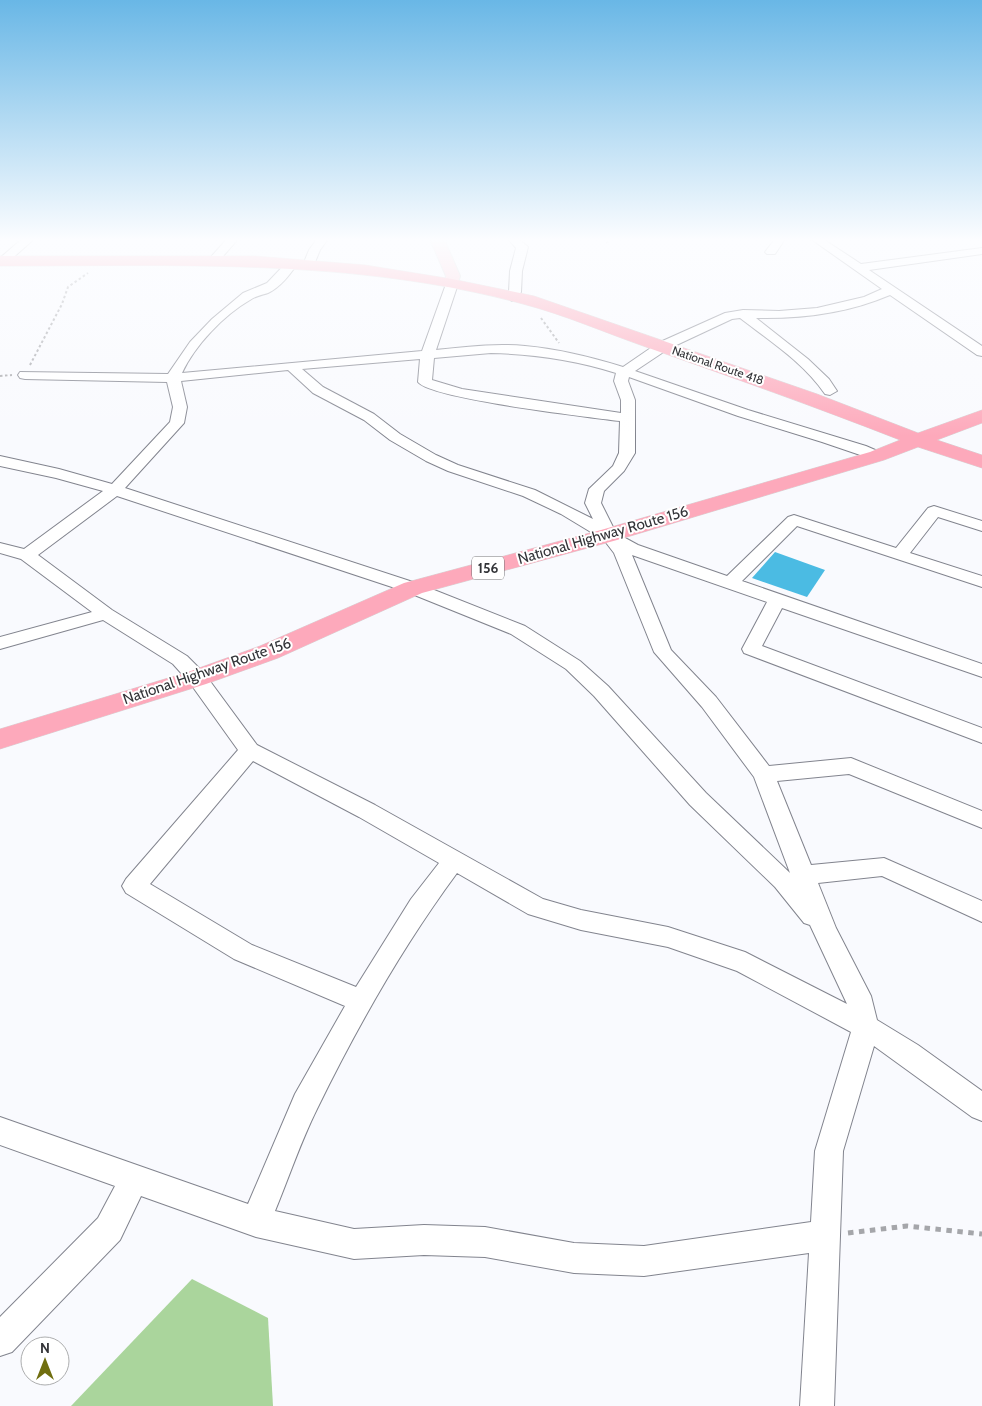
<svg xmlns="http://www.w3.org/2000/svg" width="982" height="1406" viewBox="0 0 982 1406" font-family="Cabin,sans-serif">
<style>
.green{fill:#aad59c}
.water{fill:#4bbbe3}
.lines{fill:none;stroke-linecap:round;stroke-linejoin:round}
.minor-casing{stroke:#82848e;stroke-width:2}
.major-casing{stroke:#d6d6d7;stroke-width:2}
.highway-casing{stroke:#d6d6d7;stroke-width:1}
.path-far1{stroke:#a5a6aa;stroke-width:2;stroke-dasharray:2.5 2.5;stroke-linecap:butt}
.path{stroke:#a5a6aa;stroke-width:5;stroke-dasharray:5.5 5.5;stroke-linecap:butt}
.minor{fill:#fff;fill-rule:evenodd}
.major{fill:#fecbd6;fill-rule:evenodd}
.highway{fill:#fda9bb;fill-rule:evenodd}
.labels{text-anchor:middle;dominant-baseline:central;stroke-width:4;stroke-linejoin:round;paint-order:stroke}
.far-street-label{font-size:12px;fill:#333438;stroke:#fff}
.shield{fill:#fff;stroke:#707174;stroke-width:1}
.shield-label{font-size:14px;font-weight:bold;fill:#333438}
.street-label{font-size:15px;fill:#333438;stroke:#fff}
</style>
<rect width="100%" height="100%" fill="#f9fafe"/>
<path class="green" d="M192,1279L268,1318L273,1406H71Z"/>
<path class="water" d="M775,552L825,570L807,597L752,578Z"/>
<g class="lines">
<defs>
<g id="minor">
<path d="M22,239H34L7,263L0,264V258Z"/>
<path d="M227,239H238L218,262H210L208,260L210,258Z"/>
<path d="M317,239H328L320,250L313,267H305L303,265L309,250Z"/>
<path d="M508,239H519L528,247L522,271L521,292L516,300L512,301L506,297L509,292L510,271L516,248Z"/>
<path d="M775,239H785L775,254H767L765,252Z"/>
<path d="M811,239H823L861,264L982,248V254L869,270L982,346V356L977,355L890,295C848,313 802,319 756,318L808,359L829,379L837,391L830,395L825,394C804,363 770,341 740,318L732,319L668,349L635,371L748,410L866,446L882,453L885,456L882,459H872L822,442L738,416L629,377L628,381L635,400V453L624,471L604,491L601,503L616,533L638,545L727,576L788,517L794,515L896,548L928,508L934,506L982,521V531L938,517L910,553L982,576V587L797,526L742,581L982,664V677L782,608L762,646L982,728V743L744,653L742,649L767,602L632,555L671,650L716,697L769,766L851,758L982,811V828L849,774L777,781L811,865L884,858L982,901V922L882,876L818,883L836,928L871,996L877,1020L918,1045L982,1091V1121L972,1117L874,1046L843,1151L834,1406H800L809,1253L644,1276L574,1273L485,1257L424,1255L354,1259L256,1237L141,1196L120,1240L12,1352L0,1356V1317L98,1218L115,1186L0,1145V1117L248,1204L295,1094L345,1006L234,959L126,893L122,886L126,879L238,750L190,683L173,664L103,620L0,649V637L92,612L21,559L0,553V543L24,549L103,491L56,478L0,466V456L59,469L112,484L170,422L173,407L167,382L25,379L20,378L18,375L20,372L168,374L190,342L212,319L243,293L267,283L288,261L292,260L298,263C290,274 281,287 268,293C262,295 255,296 250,300C224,315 195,345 182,373L422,351L446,284L452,280L458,284L436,350C465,347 495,343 525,346C558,349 591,357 623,367L658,343L725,313L743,310L779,311L817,308L864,297L882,289ZM491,353C534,354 575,360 616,373L614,381L621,400V413L462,389L432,380L434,358ZM420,359L418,382C431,399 590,417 620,421L619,453L613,466L589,489L585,503L593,519L535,490L458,465L436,455L400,434L374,414L323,387L302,369ZM288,370L313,393L364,420L390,440L426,461L448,471L523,496L561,514L604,540L614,553L654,652L702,707L754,777L790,873L706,793L608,686L580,661L525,626L419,584L125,488L184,423L187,407L181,381ZM117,496L407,592L511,634L566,669L594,696L690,805L775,887L804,923L810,925L847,1004L745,952L668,927L581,910L543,899L375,805L257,745L204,673L187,656L112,610L38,555ZM253,761L359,817L439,863L411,899L356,987L252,945L150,884ZM457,873L528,914L581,930L668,947L737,971L851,1032L815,1151L811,1222L644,1246L574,1243L485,1227L424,1225L354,1229L275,1211C289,1177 301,1141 317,1109C357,1027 403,946 457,873Z"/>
</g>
<path id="major" d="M430,239H444L460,276L457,287H447L445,284L446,276Z"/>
<path id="highway" d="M0,256H255L365,265L452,279L534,296L817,394L918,433L982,410V423L937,440L982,455V468L918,447L884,460L617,540L422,593L278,658L206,684L0,749V729L188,672L260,646L404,583L601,530L870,452L900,440C816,407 731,377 646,347C606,333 565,315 523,304C353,258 175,266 0,266Z"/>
</defs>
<use href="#minor" class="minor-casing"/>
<use href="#major" class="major-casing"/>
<use href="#highway" class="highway-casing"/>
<g class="path-far1">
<path d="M606,243L611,239"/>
<path d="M541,318L559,343"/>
<path d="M30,365L62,304L68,287L88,273"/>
<path d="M0,376L12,375"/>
</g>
<path class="path" d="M848,1233L907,1226L982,1234"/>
<use href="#minor" class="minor"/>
<use href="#major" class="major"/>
<use href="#highway" class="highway"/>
</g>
<linearGradient id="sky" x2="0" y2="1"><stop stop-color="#69b7e6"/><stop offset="0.55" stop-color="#fcfdff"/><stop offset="1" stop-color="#fcfdff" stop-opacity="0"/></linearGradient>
<rect width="982" height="436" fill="url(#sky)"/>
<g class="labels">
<g class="far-street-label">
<text transform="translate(718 365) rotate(19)">National Route 418</text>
</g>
<rect class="shield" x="472" y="556.5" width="32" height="23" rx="4"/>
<g class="shield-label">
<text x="488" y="568">156</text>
</g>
<g class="street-label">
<text transform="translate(603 535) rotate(-16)">National Highway Route 156</text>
<text transform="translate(207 671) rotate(-19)">National Highway Route 156</text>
</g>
</g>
<g transform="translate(45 1361)"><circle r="24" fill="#ffffff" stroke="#adaeaf"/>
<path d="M0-4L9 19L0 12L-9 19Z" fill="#706e0f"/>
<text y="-8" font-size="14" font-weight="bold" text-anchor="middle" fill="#333438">N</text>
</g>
</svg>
